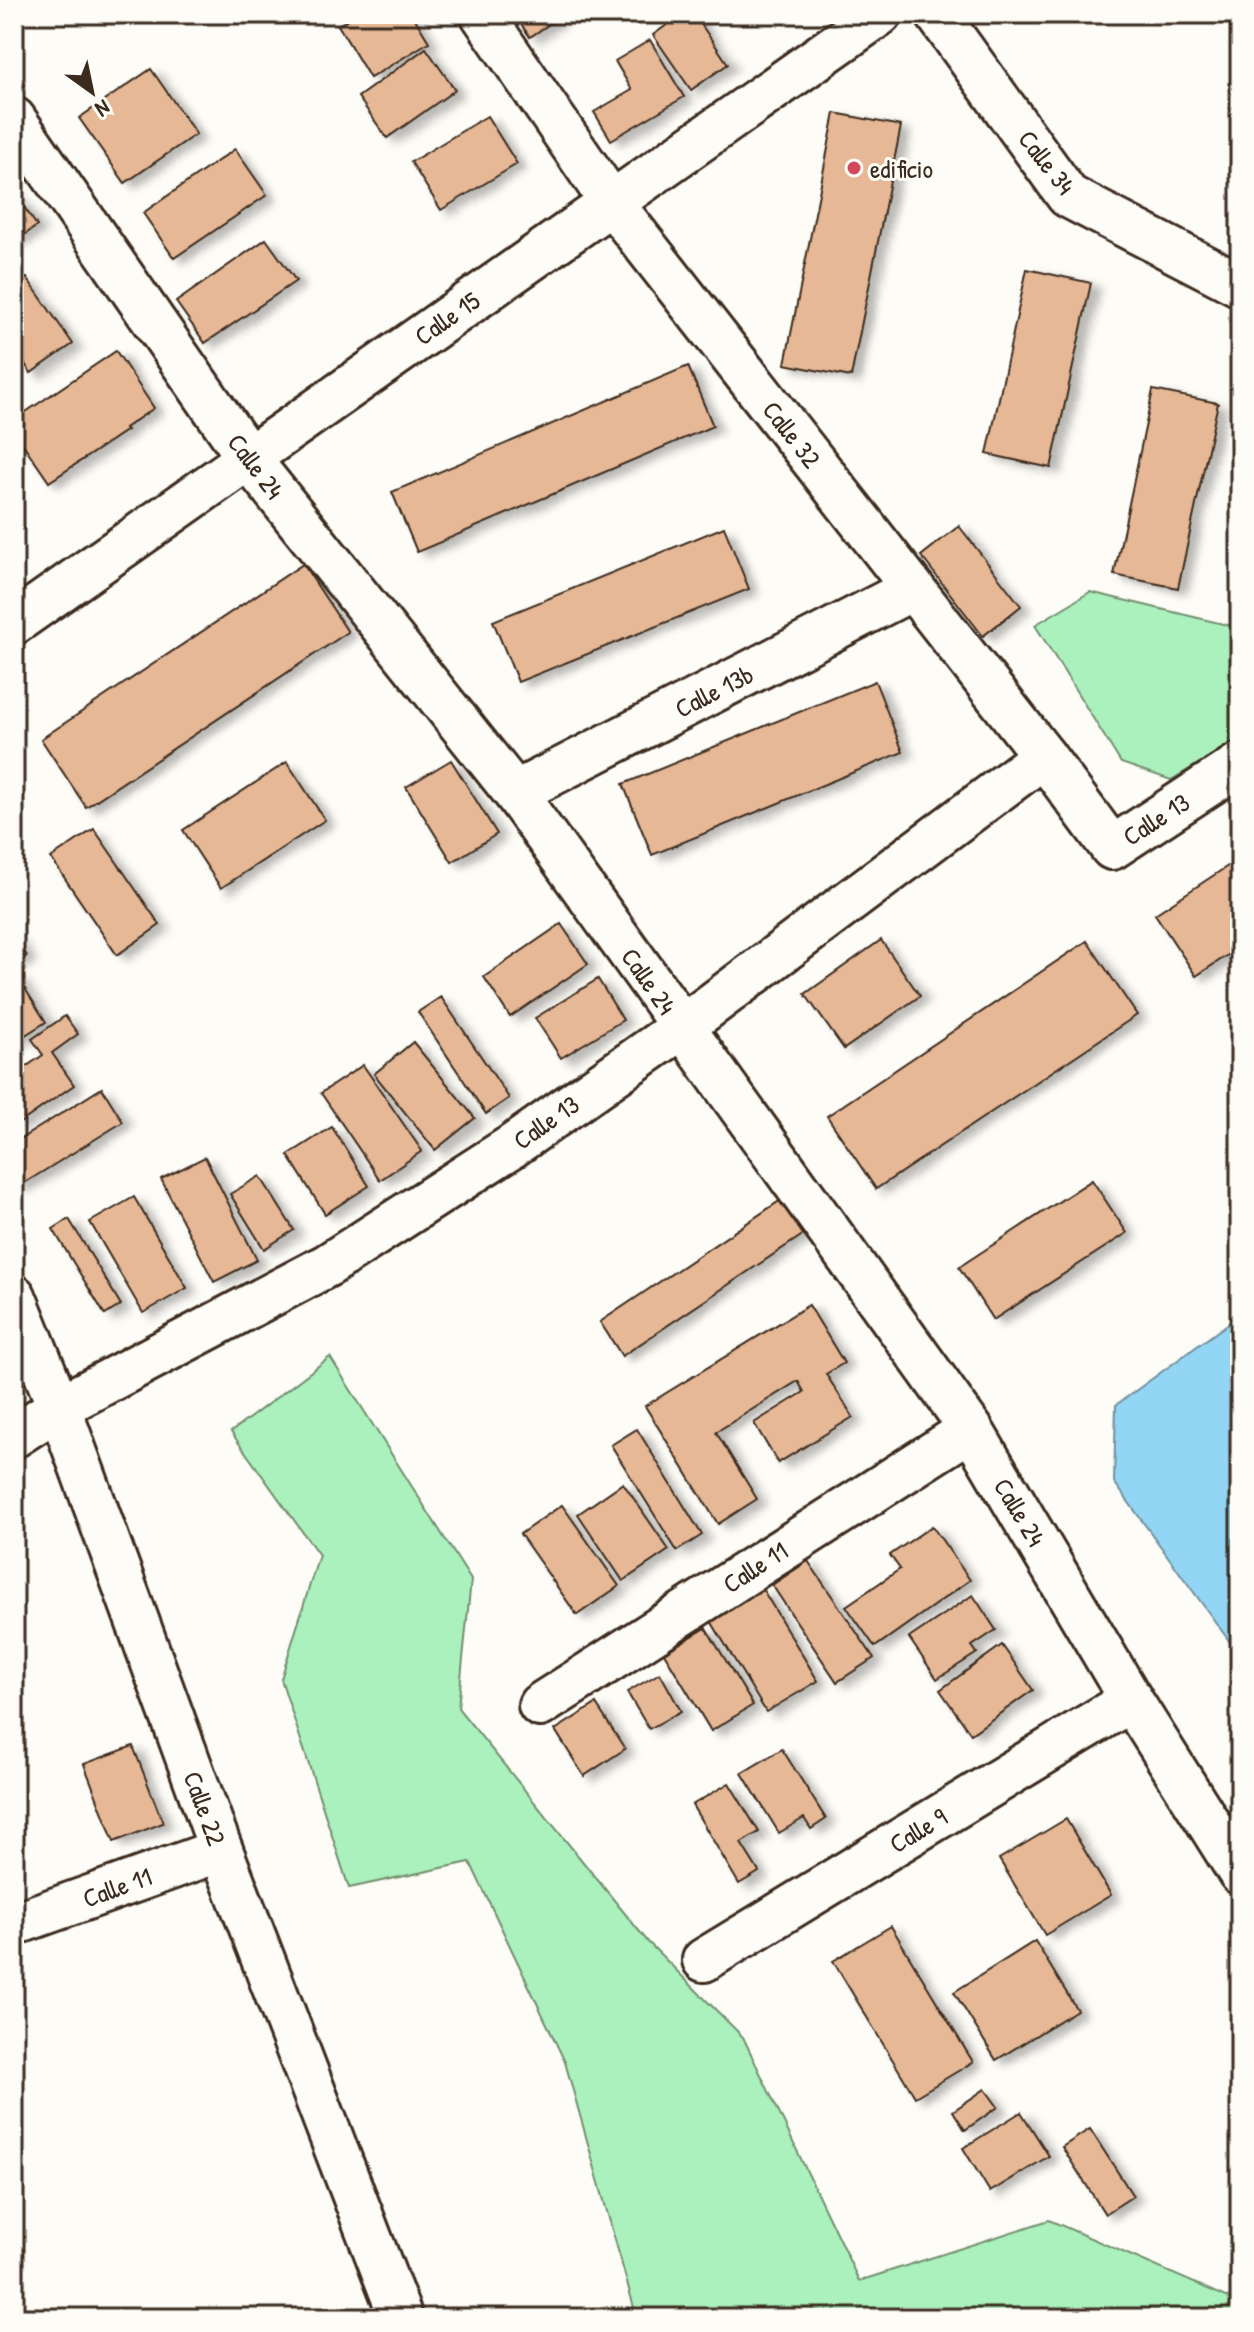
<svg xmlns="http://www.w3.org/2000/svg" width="1254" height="2332" viewBox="0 0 1254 2332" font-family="'Patrick Hand',sans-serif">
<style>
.green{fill:#aaf1bd;stroke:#728e6e;stroke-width:2}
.water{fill:#93d5f4;stroke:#70919e;stroke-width:2}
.building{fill:#e6b896;stroke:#3b2a1e;stroke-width:2;filter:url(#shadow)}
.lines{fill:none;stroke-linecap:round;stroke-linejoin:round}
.street-casing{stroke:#3b2a1e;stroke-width:48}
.street{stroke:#fdfcf7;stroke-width:42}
.poi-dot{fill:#d1495b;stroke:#fdfcf7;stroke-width:3}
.labels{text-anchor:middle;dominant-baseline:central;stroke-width:6;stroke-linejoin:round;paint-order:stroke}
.street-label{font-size:26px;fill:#3b2a1e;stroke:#fdfcf7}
.poi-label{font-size:26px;fill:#3b2a1e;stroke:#fdfcf7;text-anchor:start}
</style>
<defs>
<filter id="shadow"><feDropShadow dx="9" dy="5" stdDeviation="4" flood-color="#0004"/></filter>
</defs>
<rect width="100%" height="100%" fill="#fdfcf7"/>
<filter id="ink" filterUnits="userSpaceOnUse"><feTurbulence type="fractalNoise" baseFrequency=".0125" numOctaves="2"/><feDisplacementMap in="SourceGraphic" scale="16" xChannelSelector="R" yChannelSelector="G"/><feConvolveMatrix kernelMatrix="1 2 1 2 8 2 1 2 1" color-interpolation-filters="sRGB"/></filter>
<g filter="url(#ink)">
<g class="green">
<path d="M1090,592L1240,628V739L1171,780L1121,763L1035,625Z"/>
<path d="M330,1357L471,1580L458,1708L648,1942L743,2037L859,2281L1049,2220L1229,2298L1240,2311V2318H637L565,2062L470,1862L349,1888L281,1679L319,1555L231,1432Z"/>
</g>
<path class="water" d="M1240,1315V1656L1114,1482L1116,1405Z"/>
<g class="building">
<path d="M357,14H412L429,42L370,78L338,25Z"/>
<path d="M514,14H564L530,37Z"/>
<path d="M682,14H694L728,64L691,90L653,35Z"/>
<path d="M650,40L684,97L611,140L594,112L632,90L615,61Z"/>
<path d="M426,48L455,90L387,138L358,97Z"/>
<path d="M151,69L196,134L125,183L79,118Z"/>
<path d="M835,113L901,126L851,377L785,364Z"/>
<path d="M487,116L517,164L441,210L411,162Z"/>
<path d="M235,149L267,195L174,258L143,213Z"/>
<path d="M14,192L37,226L14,242Z"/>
<path d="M266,239L296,281L205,343L176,302Z"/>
<path d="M1027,269L1091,283L1051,468L987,454Z"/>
<path d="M27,278L73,344L31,373L17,352L14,355V287Z"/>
<path d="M116,351L154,408L125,428L127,430L49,482L14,431V420Z"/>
<path d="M688,366L713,426L417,552L392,492Z"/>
<path d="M1153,390L1218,403L1178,588L1114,575Z"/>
<path d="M959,526L1021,606L983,636L921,556Z"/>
<path d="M724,527L749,589L518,682L493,621Z"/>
<path d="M303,564L348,632L86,807L41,739Z"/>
<path d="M875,681L903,752L652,855L623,784Z"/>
<path d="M451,760L497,834L452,862L406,787Z"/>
<path d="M287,762L325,820L221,888L183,830Z"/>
<path d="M94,829L160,925L117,955L51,858Z"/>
<path d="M1240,858V947L1196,976L1155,914Z"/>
<path d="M561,924L588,964L510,1017L484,977Z"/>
<path d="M14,935L27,956L14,964Z"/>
<path d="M881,940L920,996L844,1049L805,994Z"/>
<path d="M1087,941L1137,1015L876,1189L827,1116Z"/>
<path d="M17,976L46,1022L14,1042V978Z"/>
<path d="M598,979L623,1020L561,1058L535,1018Z"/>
<path d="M441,997L509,1098L486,1114L418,1012Z"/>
<path d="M65,1016L78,1034L52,1053L74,1085L14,1127V1075L43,1055L32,1039Z"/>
<path d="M413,1042L475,1118L435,1150L374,1074Z"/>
<path d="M363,1065L422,1151L380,1180L321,1093Z"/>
<path d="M102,1088L123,1122L18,1187L14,1181V1143Z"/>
<path d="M332,1127L369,1186L325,1214L288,1155Z"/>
<path d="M205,1157L257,1260L214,1282L161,1179Z"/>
<path d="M260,1176L294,1230L264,1249L230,1194Z"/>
<path d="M1092,1180L1127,1233L993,1320L959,1267Z"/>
<path d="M134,1197L187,1288L143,1313L90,1222Z"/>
<path d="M784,1198L807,1232L622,1356L600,1322Z"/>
<path d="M69,1219L121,1305L105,1315L53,1229Z"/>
<path d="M809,1305L844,1363L826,1374L853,1417L778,1463L754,1423L804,1392L798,1381L716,1432L757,1499L718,1524L645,1406Z"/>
<path d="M637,1429L702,1535L677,1551L611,1445Z"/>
<path d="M623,1483L669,1550L623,1581L578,1514Z"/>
<path d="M562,1505L619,1586L577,1615L520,1534Z"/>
<path d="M932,1526L970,1580L875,1647L846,1606L900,1569L890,1555Z"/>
<path d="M808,1561L874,1658L837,1682L772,1585Z"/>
<path d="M763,1590L818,1681L766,1712L711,1621Z"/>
<path d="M973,1595L996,1630L972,1646L977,1653L937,1679L909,1638Z"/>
<path d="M706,1628L753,1705L711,1731L664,1653Z"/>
<path d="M1002,1645L1033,1690L971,1734L940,1690Z"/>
<path d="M660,1673L681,1711L649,1729L627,1692Z"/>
<path d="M596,1704L625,1749L584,1776L555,1730Z"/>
<path d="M133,1746L163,1823L114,1842L84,1764Z"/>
<path d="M782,1749L826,1819L811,1829L804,1818L779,1833L742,1773Z"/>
<path d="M729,1783L759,1832L741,1843L759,1872L739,1884L692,1805Z"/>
<path d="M1066,1819L1111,1895L1045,1935L999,1859Z"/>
<path d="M891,1926L973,2062L915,2097L833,1961Z"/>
<path d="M1035,1941L1077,2010L996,2060L954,1992Z"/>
<path d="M985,2089L998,2107L965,2130L953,2111Z"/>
<path d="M1021,2112L1049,2156L990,2192L963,2148Z"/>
<path d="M1090,2129L1133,2196L1105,2214L1062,2147Z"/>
</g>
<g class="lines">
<defs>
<g id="street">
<path d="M482,14L611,202L1044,756L1112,848L1240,764"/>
<path d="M937,14L1068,196L1240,285"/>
<path d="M14,119L249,459L515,793L971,1429L1131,1700L1240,1873"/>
<path d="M14,623L880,14"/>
<path d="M515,793L912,589"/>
<path d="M14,1296L59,1407L221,1850L401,2318"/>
<path d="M14,1436L59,1407L328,1265L511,1147L682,1027L1044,756"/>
<path d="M540,1705L971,1429"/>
<path d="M14,1924L221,1850"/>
<path d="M704,1960L1131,1700"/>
</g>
</defs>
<use href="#street" class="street-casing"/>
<use href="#street" class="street"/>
</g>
</g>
<circle class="poi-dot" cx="854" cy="168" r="8"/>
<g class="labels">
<g class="street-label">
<text transform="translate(1047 162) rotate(52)">Calle 34</text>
<text transform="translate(447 318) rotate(-35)">Calle 15</text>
<text transform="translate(792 434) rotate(52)">Calle 32</text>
<text transform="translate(256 466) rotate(53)">Calle 24</text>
<text transform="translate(714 691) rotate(-27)">Calle 13b</text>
<text transform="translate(1156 819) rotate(-33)">Calle 13</text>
<text transform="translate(649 981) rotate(55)">Calle 24</text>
<text transform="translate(546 1122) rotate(-35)">Calle 13</text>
<text transform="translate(1020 1512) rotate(59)">Calle 24</text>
<text transform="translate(755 1567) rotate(-33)">Calle 11</text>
<text transform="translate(205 1808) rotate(70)">Calle 22</text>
<text transform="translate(918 1830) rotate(-31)">Calle 9</text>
<text transform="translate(117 1887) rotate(-20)">Calle 11</text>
</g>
<g class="poi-label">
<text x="870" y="168">edificio</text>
</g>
</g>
<rect width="1254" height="2332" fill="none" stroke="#fdfcf7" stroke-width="48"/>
<rect x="24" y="24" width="1206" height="2284" fill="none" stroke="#3b2a1e" stroke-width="3" filter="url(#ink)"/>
<g transform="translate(92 92) rotate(147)" stroke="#fdfcf7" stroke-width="6" paint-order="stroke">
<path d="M0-6L14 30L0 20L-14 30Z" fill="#3b2a1e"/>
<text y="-12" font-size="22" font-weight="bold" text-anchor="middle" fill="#3b2a1e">N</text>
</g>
</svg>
